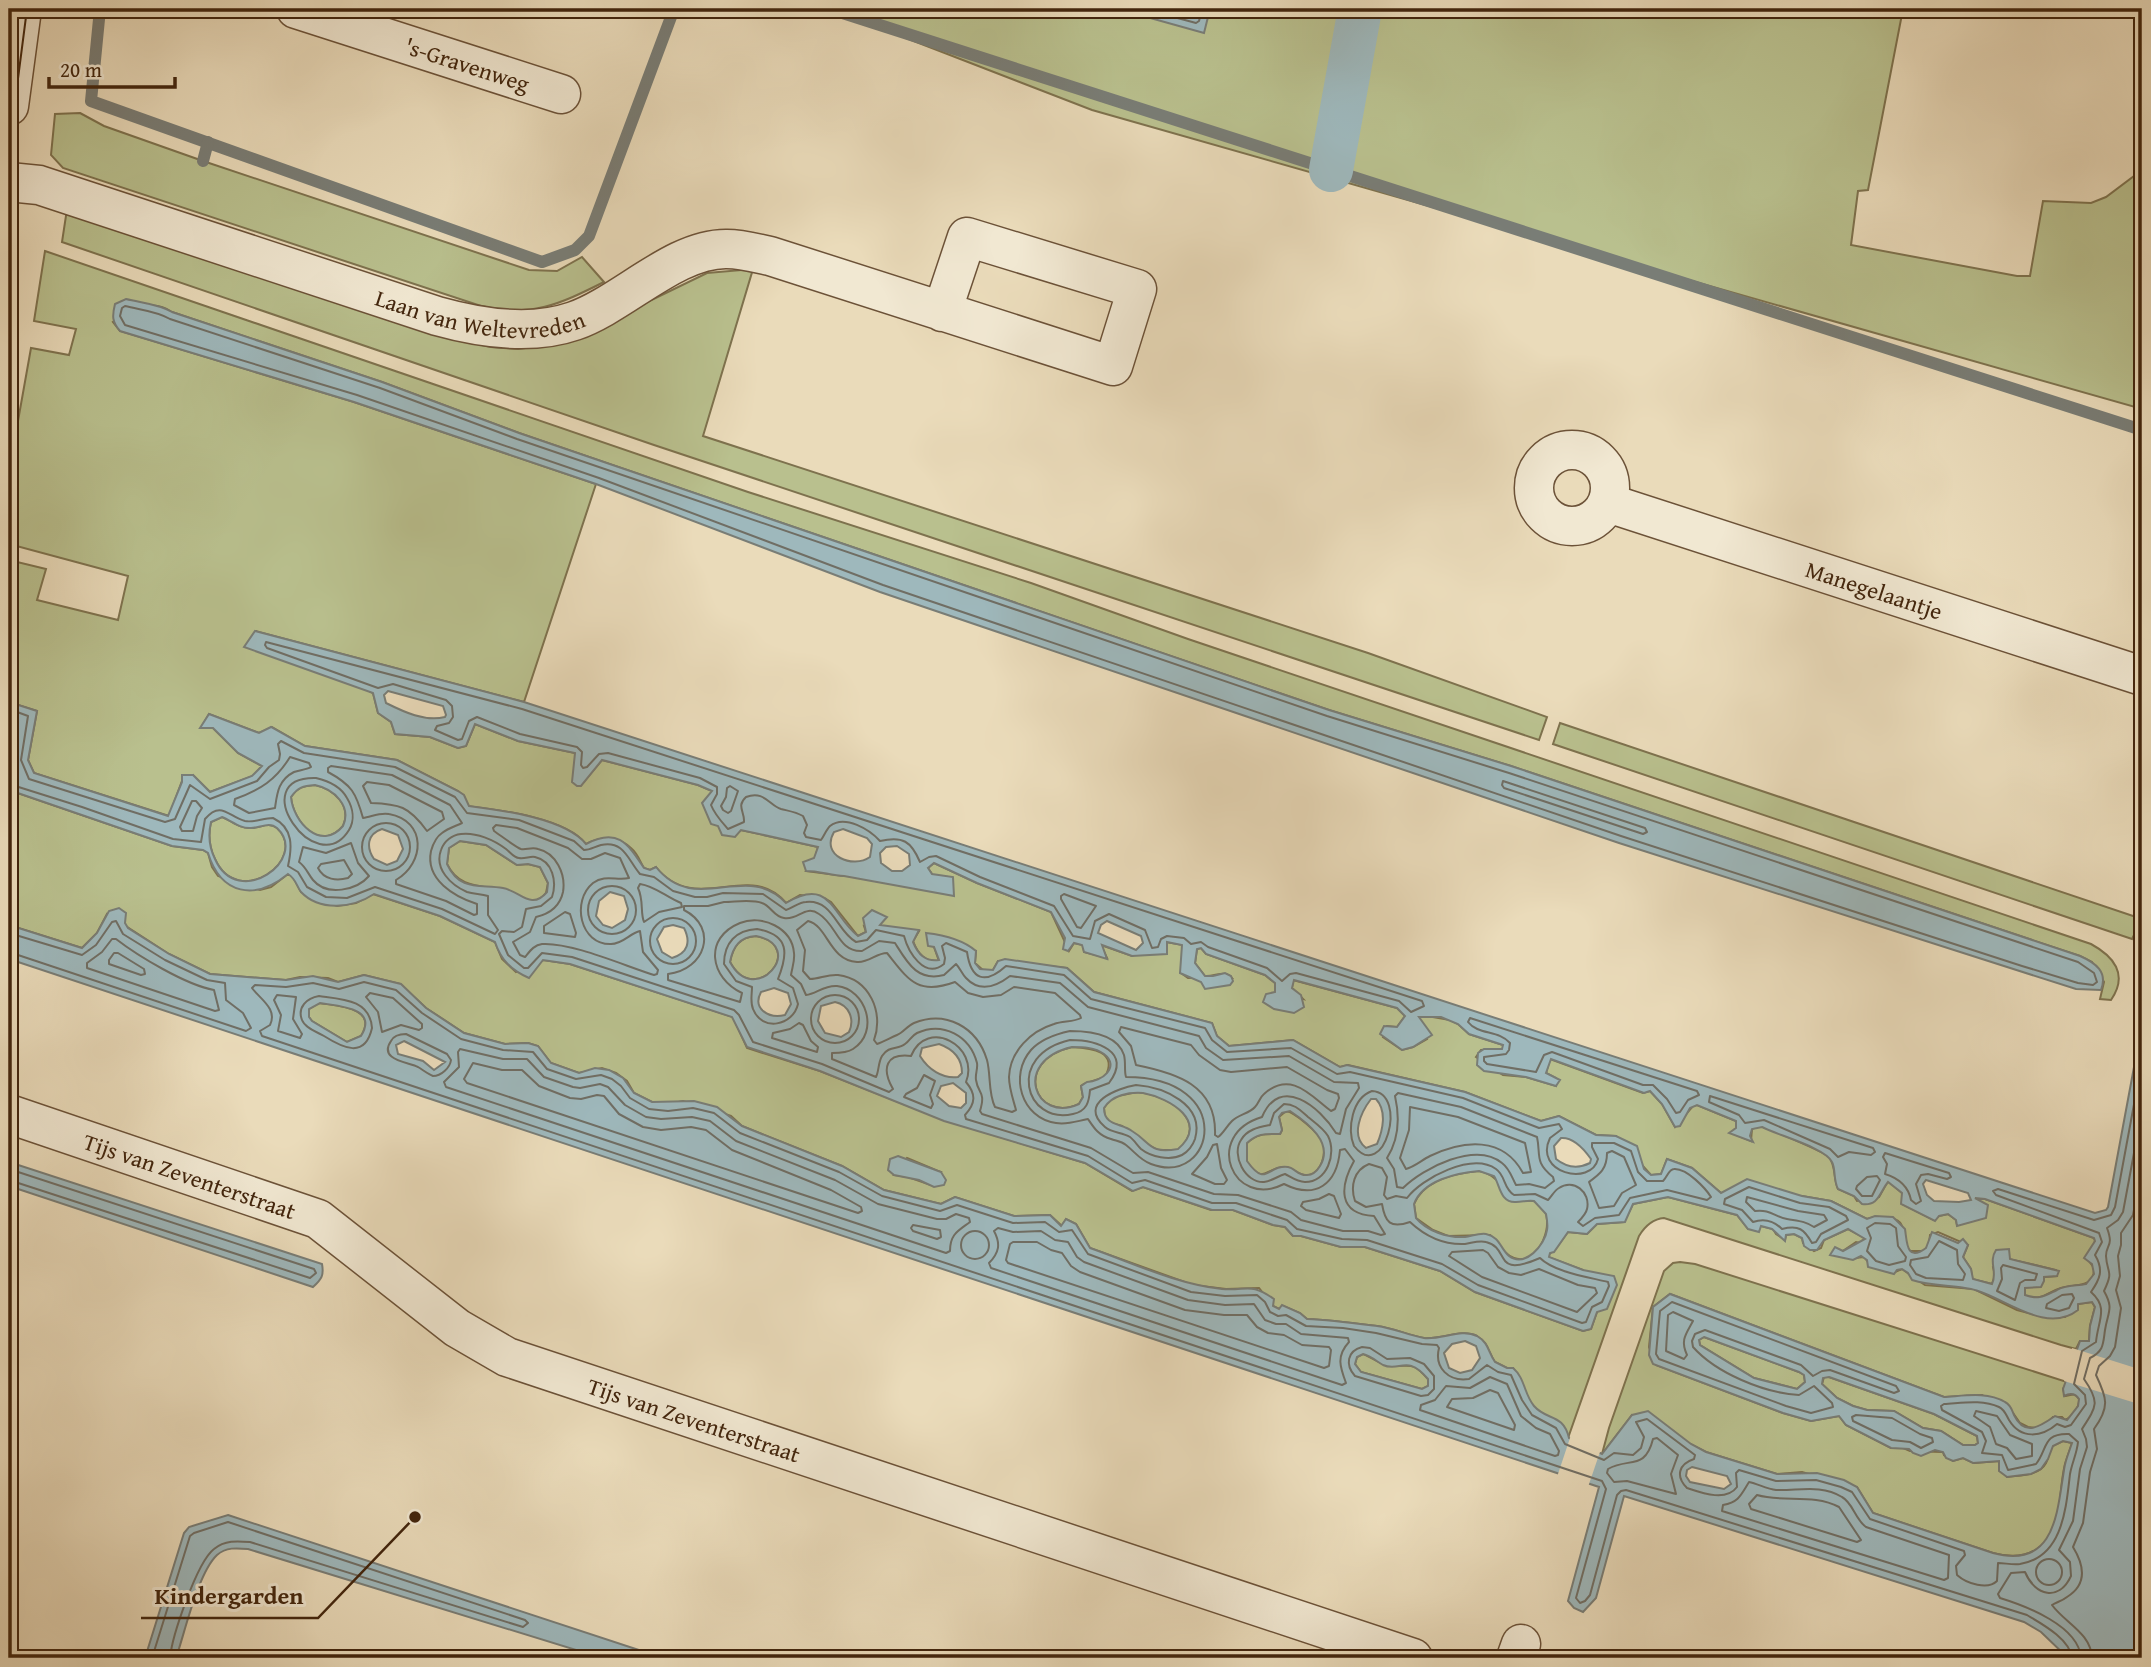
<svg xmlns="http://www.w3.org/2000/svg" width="2151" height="1667" viewBox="0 0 2151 1667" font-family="'Gentium Book Plus',serif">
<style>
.green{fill:#b9c08e;stroke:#7e724e;stroke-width:2;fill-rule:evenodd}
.water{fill:#9eb8bc;stroke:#797d76;stroke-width:2;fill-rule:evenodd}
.pier{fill:#eadbba}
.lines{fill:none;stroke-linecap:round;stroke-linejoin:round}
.shore{stroke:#706e64;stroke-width:2}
.stream{stroke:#797d76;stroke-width:12}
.canal{stroke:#9eb8bc;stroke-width:44}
.minor-casing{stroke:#6c5238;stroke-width:41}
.tertiary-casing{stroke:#6c5238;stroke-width:41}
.minor{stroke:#f1e8d2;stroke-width:38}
.tertiary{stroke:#f1e8d2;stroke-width:38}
.tram{stroke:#42250d;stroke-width:2}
.labels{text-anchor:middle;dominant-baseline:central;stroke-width:6;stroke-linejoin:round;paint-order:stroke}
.street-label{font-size:23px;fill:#42250d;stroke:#f1e8d2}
.leader{fill:none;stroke:#42250d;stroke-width:2.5}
.callout-dot{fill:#42250d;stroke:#f1e8d2;stroke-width:2.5}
.callout-label{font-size:24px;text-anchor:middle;font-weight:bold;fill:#42250d;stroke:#f1e8d2;stroke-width:6;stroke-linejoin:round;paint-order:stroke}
</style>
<rect width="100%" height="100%" fill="#eadbba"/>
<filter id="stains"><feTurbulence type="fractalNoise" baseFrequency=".00286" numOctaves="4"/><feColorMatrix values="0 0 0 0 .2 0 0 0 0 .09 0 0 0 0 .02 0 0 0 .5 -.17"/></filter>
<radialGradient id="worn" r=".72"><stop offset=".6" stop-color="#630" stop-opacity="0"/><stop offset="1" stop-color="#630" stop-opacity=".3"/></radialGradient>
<g class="green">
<path d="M831,9H1903L1868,190L1858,191L1851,245L2017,276H2030L2043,201L2091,203L2106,197L2142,170V409L1092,110Z"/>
<path d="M80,113L104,126L203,161L529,270L557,271L582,257L604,282C560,304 531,318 481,306L63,168L51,155L55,114Z"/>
<path d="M67,209L468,342L491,347L518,349L563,343L707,273L753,269L703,436L1368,653L1547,717L1539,740L654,445L62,242Z"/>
<path d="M45,251L748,492L1031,583L1188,639L2091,944C2113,956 2129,974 2111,1000L2100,999L2104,982L2092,962L2080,956L1511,766L1329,710L519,433L382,382L172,312C150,297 134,311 113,322L120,331L354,402L596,484L524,702L255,631L373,693L378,713L391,722L395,734L430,737L458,748L466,746L475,724L518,741L575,753L581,785L602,760L698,785L712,791L741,830L818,847L815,858L806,871L844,876L932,874L928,868L934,863L977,883L1051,912L1069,951L1074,943L1083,945L1084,952L1107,958L1101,945L1132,956L1166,942L1183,945L1181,973L1188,978H1232C1225,969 1215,977 1205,976L1195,963L1197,949L1201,948L1206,954L1265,975L1275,983V992L1303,999L1292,988L1293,980L1397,1008L1405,1016L1397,1027L1387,1026L1383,1037L1402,1050L1413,1047L1427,1039L1418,1017L1421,1015L1450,1020L1458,1024L1469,1034L1503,1045V1049L1481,1050L1476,1057L1503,1075L1526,1077L1556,1086V1078L1546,1073L1550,1059L1643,1093L1650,1091L1662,1104L1675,1127L1693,1106L1697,1105L1736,1121V1128L1731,1133L1751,1141L1752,1129C1757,1127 1758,1126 1763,1127C1774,1131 1823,1151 1829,1157C1836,1165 1833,1178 1838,1189L1854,1196L1857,1201L1879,1197L1888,1181L1902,1193V1204L1934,1220L1939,1216L1948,1214L1956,1220L1957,1225L1976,1201L1974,1198L1985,1199L2094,1238L2095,1241L2089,1261L2094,1268C2095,1289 2074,1284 2061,1288C2044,1293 2045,1301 2025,1296V1288L2043,1277L2057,1276L2056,1270L2009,1259L1993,1267L1995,1275L1992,1284L1972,1279L1971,1269L1963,1257L1968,1245L1938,1232L1930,1235L1929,1244L1924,1251H1910C1897,1236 1913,1219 1884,1217C1877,1217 1874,1216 1867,1219L1831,1201L1802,1196L1721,1193L1692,1168L1667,1159L1661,1174L1651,1175L1616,1136L1596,1135L1559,1116L1541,1121L1465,1092L1348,1065L1340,1067L1293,1040L1229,1046L1217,1036L1212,1023L1094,992L1067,968L998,961L993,970L984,971L975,963L976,951L934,947L939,961C925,962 918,954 913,941L919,931L864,926L866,932L858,936L831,902L824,898L800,895L786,903C750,859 696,917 656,867L650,870L644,868C640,862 638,854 632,849C620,836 600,836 586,844C566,818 500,810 468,806L464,796L458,791L397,760L305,746L272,727L259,733L209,714L202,726L213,728L238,753L262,766L253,776L210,792L193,775L182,781L169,816L34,773L28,760L37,711L9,702V560L46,569L37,600L118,620L128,576L9,544V449H13L31,348L69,355L76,329L34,321Z"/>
<path d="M1560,723L2142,919V936L2135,933L2132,939L1553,744Z"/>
<path d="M315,785C334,789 352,806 343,826C321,853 293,822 291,797C298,787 303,786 315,785Z"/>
<path d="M9,790L172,846L203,850L208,853L212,867L218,876L260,890L271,887L288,874L293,877L301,892L337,906L356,903L373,894L440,916L495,942L502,959L516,972L543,960L570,964L733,1017L747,1048L820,1071L944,1120L1085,1163L1132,1191L1143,1187L1211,1210H1233L1273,1225L1285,1227L1293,1236H1301L1341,1247H1365L1440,1271L1475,1292L1583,1331L1591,1329L1597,1312L1583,1270L1548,1257L1550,1253L1554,1251L1568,1232L1587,1234L1597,1224L1624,1222L1633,1204L1668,1197L1737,1215L1748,1229L1761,1226L1773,1229L1776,1234L1785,1240L1786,1235L1794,1234L1802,1238L1803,1243L1814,1251L1821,1248L1824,1240L1848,1229L1865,1238L1860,1243L1856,1242L1843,1251L1855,1258L1864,1257L1868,1262L1893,1273L1902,1269L1925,1285L1974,1289L2017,1310L2040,1316L2065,1317L2078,1304L2092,1302L2095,1307L2090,1326L2089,1341H2080L2076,1349L2061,1345L1664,1218C1652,1219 1645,1226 1639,1236L1568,1438C1565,1421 1546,1418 1535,1408C1524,1397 1523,1380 1513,1368H1507L1495,1362C1488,1352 1489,1343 1477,1336C1461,1328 1442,1340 1424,1338C1408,1335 1393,1328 1377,1326C1353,1323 1330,1320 1307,1319L1300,1313L1283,1306L1279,1309L1273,1306L1259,1288L1226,1289L1193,1285L1090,1248L1076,1224L1066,1219L1062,1226L1050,1215L1014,1216L955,1197L941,1204L884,1190L842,1166L742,1126L731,1116L683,1101L668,1104L652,1102L634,1093L627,1081L616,1073L602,1068L579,1073L551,1063L538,1046L528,1043L505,1044L464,1033L426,1008L400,984L364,975L338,982L328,978L300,977L286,980L210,974L169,954L107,914L97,933L82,948L9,925ZM907,1158L938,1171L941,1172L931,1185L908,1177L894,1175Z"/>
<path d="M222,817C232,821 240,829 251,828C260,828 269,821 277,828C310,859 238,911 215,859C209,847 208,835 211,822Z"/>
<path d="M460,841L486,845L517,865L528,864L540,867L548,883L546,893C543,897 540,900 533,901C524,902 521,895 513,893C489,884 460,892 447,864L449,848Z"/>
<path d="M756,936C808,946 755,1009 730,962C733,946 740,937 756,936Z"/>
<path d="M319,1003C337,1006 379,1007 361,1036L347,1042L312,1021L309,1017V1009Z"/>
<path d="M1072,1047C1091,1048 1119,1051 1105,1077L1084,1084L1081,1086L1083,1097L1079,1104C1035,1124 1011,1061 1072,1047Z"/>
<path d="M1137,1092C1165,1094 1212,1120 1178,1150H1158L1149,1145L1122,1126L1111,1123L1105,1117L1104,1108L1110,1100L1118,1096Z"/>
<path d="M1286,1111C1294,1112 1320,1133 1323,1143C1326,1154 1322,1172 1309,1175C1298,1177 1293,1166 1283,1167C1264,1169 1264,1185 1247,1162V1143C1258,1133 1265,1134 1280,1134L1282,1130L1279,1117Z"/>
<path d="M1479,1171C1493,1173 1499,1184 1510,1191C1514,1194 1520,1199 1524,1200C1530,1202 1534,1199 1540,1204C1558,1220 1539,1267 1514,1258C1504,1255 1497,1242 1490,1235L1448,1236L1433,1230L1416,1218L1414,1204C1424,1180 1456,1173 1479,1171Z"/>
<path d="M1680,1262L1695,1264L2067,1382L2063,1389L2065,1396L2075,1394L2079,1399C2080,1407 2072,1417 2065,1420L2062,1417H2053L2045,1425L2035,1428L2028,1427L2020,1423L2013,1413L1982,1395L1944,1397L1670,1294L1653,1307L1649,1347L1656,1365L1783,1413L1811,1421L1839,1416L1846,1425L1891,1448L1901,1447L1910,1451L1943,1452L1944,1455L1953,1461L1963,1458L1974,1463L2000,1461L2007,1477C2020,1475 2039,1476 2046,1463C2049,1457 2049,1451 2052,1446L2063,1441L2072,1443C2070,1450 2067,1457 2065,1464C2061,1480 2061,1497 2058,1514C2051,1549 2026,1562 1993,1553L1873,1513L1857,1487L1802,1472L1777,1474L1706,1452L1632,1415L1602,1454L1609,1428L1664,1271L1673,1263Z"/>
<path d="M1704,1337L1799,1372L1804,1375L1805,1382L1797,1389L1754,1378L1700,1345L1699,1340Z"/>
<path d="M1363,1354C1372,1357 1382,1366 1391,1366C1411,1367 1411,1360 1428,1379V1386L1422,1389L1361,1372L1355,1364L1357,1357Z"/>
<path d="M1824,1377H1829L1934,1414L1977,1436L1978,1443L1975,1445H1963L1941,1431L1923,1428L1894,1411L1867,1410L1853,1406L1837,1398L1822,1384Z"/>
</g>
<g class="water">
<path d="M1118,9H1210L1204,33Z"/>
<path d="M126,299C142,303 159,304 172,312L382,382L519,433L1329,710L1511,766L2080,956C2096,963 2108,972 2101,990L2076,989L1619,843L880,592L596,484L354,402L120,331C112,322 112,316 115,304Z"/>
<path d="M255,631L524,702L2095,1213L2106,1210L2108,1207L2142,1024V1658H2068L2041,1632L2024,1622L1624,1496L1596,1598L1583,1612L1574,1608L1568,1601L1599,1487L9,959V925L82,948L97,933L109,911L119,908L126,913L125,923L128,928L169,954L210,974L286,980L313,976L338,982L364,975L401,984L426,1008L464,1033L505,1044L528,1043L538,1046L551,1063L579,1073L595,1068L609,1070L623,1078L634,1093L652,1102L694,1101L717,1107L742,1126L842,1166L884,1190L941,1204L955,1197L1014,1216L1050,1215L1061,1226L1066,1219L1076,1224L1090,1248C1133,1263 1176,1284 1222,1289C1248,1291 1250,1282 1274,1299L1273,1306L1279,1309L1282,1305L1300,1313L1307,1319C1330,1320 1353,1323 1377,1326C1393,1328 1408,1335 1424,1338C1442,1340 1461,1328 1477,1336C1489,1343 1488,1352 1495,1362L1507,1368H1513C1525,1378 1524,1394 1534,1406C1547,1421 1563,1413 1569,1438L1602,1454L1632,1415L1648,1411L1691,1444L1706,1452L1777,1474L1817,1473L1844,1480L1857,1487L1873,1513L1993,1553C2055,1570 2057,1513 2064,1470C2065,1461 2069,1452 2072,1443L2063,1441L2053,1446L2048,1459L2041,1469L2031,1474L2007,1477L1999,1471V1461L1973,1463L1963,1458L1953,1461L1946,1458L1943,1452L1935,1450L1921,1456L1913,1453L1909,1449L1891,1448L1846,1425L1839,1416L1811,1421L1783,1413L1653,1364L1649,1355L1653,1307L1670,1294L1944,1397C1963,1396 1987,1391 2005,1402C2011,1405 2012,1410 2014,1415C2025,1438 2042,1425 2055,1416L2067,1420L2078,1406L2079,1399C2075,1393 2070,1393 2064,1396L2063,1389L2080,1341H2089L2090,1326L2095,1307L2092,1302L2078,1304V1310C2045,1336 2002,1295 1971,1289C1951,1285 1931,1286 1912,1280L1908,1273L1902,1269L1897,1270L1894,1274L1868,1267L1867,1260L1861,1256L1853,1260L1830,1255L1835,1247L1843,1251L1865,1239L1848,1229L1824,1240L1817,1250H1810L1804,1246L1802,1238L1794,1234L1786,1235L1785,1241L1772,1229L1761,1226L1759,1232L1748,1229L1737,1215L1668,1197L1633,1204L1625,1222L1597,1224L1587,1234L1568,1232L1554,1252L1550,1253L1549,1257L1583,1270L1614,1276L1617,1285L1607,1309L1597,1312L1591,1329L1583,1331L1475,1292L1440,1271L1365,1247H1341L1301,1236H1293L1285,1227L1273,1225L1233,1210H1212L1143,1187L1133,1191L1085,1163L944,1121L820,1071L747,1047L732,1017L570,964L543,960L529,978C511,970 501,960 495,942L440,916L374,894C353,908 320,912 301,892C296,885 296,879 288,874C255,901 221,895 208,853L203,850L172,846L9,790V702L37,711L28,760L34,773L168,816L182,782V775H193L210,792L252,776L262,766L238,753L213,728H200L209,714L259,733L271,727L305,746L397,760L458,791L464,795L469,806C500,810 565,818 586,844C618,827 628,844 644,868L650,870L656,867C696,917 746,860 786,903C831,876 832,916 858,936L866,932L863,918L872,910L887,917L880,925L919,930L913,942C918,954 925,962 939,960L934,947L928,946L926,933C944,935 962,939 976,951L975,963L980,969L993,970L998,961L1005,959L1067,968L1094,992L1212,1023L1217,1036L1229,1046L1293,1040L1340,1067L1347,1065L1465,1092L1541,1121L1559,1116L1596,1135L1616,1136L1637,1146L1644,1169L1651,1175L1661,1174L1667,1159L1692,1168L1721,1193L1747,1179L1802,1196L1831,1201L1867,1219L1875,1216L1893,1217L1905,1229C1907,1241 1906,1263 1926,1248L1932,1232L1958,1243L1963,1239L1968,1245L1963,1257L1971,1269L1973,1279L1992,1284C1998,1272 1988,1262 1996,1250L2009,1249L2010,1259L2059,1271L2057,1276L2044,1277V1281L2041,1287L2025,1288V1295C2039,1300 2044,1296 2057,1290C2065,1285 2077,1286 2086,1284L2094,1274L2092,1264L2084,1258L2095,1241L2094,1238L1985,1199L1975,1198L1988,1205L1986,1218L1957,1226L1956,1220L1948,1214L1939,1216L1935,1221L1901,1204L1902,1193L1888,1182C1879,1193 1879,1206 1862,1204L1854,1196L1838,1189C1833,1179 1836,1170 1832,1162C1826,1148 1777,1135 1762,1127L1752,1129L1750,1136L1753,1142L1729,1133L1736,1128V1121L1697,1105L1690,1108L1680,1126L1675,1127L1662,1104L1650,1091L1644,1093L1551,1059L1546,1073L1560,1080L1556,1086L1526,1077L1484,1071L1477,1065L1478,1053L1484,1049H1502L1503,1045L1469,1034L1458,1024L1441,1017H1419L1432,1035L1413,1047L1402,1050L1380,1034L1384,1026L1397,1027L1405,1016L1397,1008L1294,980L1292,988L1301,995L1304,1007L1294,1013L1274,1009L1263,1002L1266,994L1275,992V983L1265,975L1206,954L1201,948L1197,949L1195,963L1205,976H1213L1225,973L1231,976L1233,981L1230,985L1205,989L1201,982L1180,973L1182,945L1167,942V954L1132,956L1102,945L1107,959L1084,952L1082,945L1074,943L1068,951L1063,949L1065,938L1051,912L977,883L934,863L928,868L932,874L953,877L954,896L844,876C830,875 819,871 806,871L803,862L814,858L818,847L741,830L735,837L722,835L718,826L711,824L702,803L712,791L698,785L602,760L581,786H577L572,782L575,753L518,741L475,724L466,746L458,748L430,737L395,734L391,722L378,713L373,693L244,647ZM388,691L443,706L446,715L445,717C425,722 404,712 386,703L384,695ZM315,785C334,789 352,806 343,826C321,852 293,822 291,797C298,787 303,786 315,785ZM222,817C232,821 240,829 251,828C260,828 269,821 277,828C310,859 238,911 215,859C209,847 208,835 211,822ZM382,829L398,835L403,849L397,861L387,865L374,859C366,847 367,834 382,829ZM843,829L867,838L872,844L870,857C853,869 820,856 834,832ZM460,841L486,845L517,865L528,864L540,867L548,883L547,892C531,911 520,891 503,888C480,884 460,892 447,864L449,848ZM897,846L909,854L910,865L902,871H892L881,863L880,853L886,847ZM610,892L624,896L628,909L625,920L612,928L603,925L596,916L599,901ZM1107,921L1141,936L1143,943L1136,950L1098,933L1101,925ZM673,925L684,928C691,942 688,953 672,958L662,952L657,939L664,927ZM756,936C808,946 755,1009 730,962C733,946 740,937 756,936ZM774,988L788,993L791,1004L785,1015C769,1019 752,1009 761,992ZM835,1002C849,1005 855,1019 849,1032L841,1037L825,1033L818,1021L821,1006ZM320,1003C337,1006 379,1007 361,1036L347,1042L312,1021L309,1017V1009ZM404,1041L445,1062L434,1070L423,1061L398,1054L396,1045ZM939,1044C953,1049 962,1058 962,1073L958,1077C942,1079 928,1069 920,1056L922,1048ZM1072,1047C1082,1047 1095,1047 1104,1054C1121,1067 1101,1082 1087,1082L1081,1086L1083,1097L1079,1104C1035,1124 1011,1061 1072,1047ZM953,1083L966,1093V1103L961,1108L949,1106L937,1096L941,1086ZM1143,1093C1170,1098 1210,1122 1178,1149C1148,1154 1152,1143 1132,1131C1121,1123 1104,1126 1104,1108C1112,1095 1129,1092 1143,1093ZM1371,1099H1376C1387,1111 1383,1130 1377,1144L1366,1148C1350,1136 1361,1112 1371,1099ZM1290,1111C1308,1123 1334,1143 1320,1166C1317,1171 1312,1175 1307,1175C1298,1176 1295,1168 1288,1167C1267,1164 1267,1189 1247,1161V1143C1258,1133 1265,1134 1280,1134L1282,1130L1279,1117L1282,1113ZM1561,1138C1574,1137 1584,1149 1591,1159L1590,1163C1578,1169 1566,1167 1556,1159L1554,1146ZM1479,1171L1494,1176C1500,1185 1500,1203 1516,1202C1523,1202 1527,1200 1534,1201L1546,1214C1547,1219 1548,1225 1547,1230C1545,1245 1525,1268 1509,1256C1500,1248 1500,1237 1486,1234C1479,1233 1472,1236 1465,1237C1447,1238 1427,1231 1416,1218L1414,1204C1423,1180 1457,1173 1479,1171ZM1926,1180L1968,1193L1971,1200L1959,1202L1934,1201L1927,1195L1923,1184ZM1704,1337L1799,1372L1804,1375L1805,1382L1797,1389L1754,1378L1700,1345L1699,1340ZM1465,1341L1476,1346L1480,1358L1472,1370L1460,1373L1449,1368L1444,1353L1452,1344ZM1363,1354C1371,1356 1376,1361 1383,1365C1400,1373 1406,1353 1428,1379V1386L1422,1389L1361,1372L1355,1364L1357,1357ZM1829,1377L1934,1414L1977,1436L1978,1443L1975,1445H1963L1941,1431L1923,1428L1894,1411L1867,1410L1853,1406L1837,1398L1822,1384L1823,1378ZM1692,1467L1727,1476L1731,1484L1724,1489L1690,1482L1686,1476L1687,1470Z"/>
<path d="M898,1156L941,1172L946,1180L944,1185L934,1187L919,1180L894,1175L888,1170L890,1159Z"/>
<path d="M9,1162L322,1264C324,1275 322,1279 313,1287L9,1186Z"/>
<path d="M228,1515L651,1654L669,1658H602L248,1549C237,1548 226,1547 217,1555C198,1573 185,1632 176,1658H145L184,1533L189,1527Z"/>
</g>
<g class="pier">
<path d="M2072,1348L2142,1370V1405L2064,1381Z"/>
<path d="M1571,1435L1601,1449L1588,1487L1557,1477Z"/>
</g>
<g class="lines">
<g class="shore">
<path d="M1144,9L1196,23L1199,21L1202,9"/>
<path d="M125,306C141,310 157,311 170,319L380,388L517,439L1327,716L1509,773L2078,962L2094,973L2097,982L2093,985L2078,983L2022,966L1621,836L883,585L599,478L357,395L125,325L120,316L122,308Z"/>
<path d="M266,642L522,709L1422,1001L1424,1006L1411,1012L1399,1001L1296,973L1290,974L1282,981L1267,968L1208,947L1201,942L1191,944L1184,938L1167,936L1161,939L1158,947L1152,948L1145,930L1109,914L1095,921L1090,939L1073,936L1054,906L980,877L936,856L929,857L920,862C911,841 903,836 880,841C870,830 845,814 830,826C826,830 824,836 821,840L806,837L804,833L807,825L803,816C796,812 789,811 781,809C769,805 764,790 746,797C736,806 745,812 744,822L728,829C721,821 715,815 711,805L717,794V787L700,778L608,753L599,754L587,767L583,768L581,765L582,752L577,747L520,734L477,717L469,721L462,739L458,740L435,730L437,726L449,723L453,717L452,706L446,700L393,684L378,688L267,648L265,645Z"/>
<path d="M9,709L28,716L21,760L29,779L165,822L175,819L190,785L210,799L257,781L269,767L279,760L280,754L278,744L281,741L304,753L395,767L455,797L467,813L519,820L574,841L584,850C590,850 594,847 601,845C624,840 628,860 640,874L654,877L673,891L695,897H707L723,893L763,894L786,910C793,908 799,902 806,902C833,899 837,932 856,942L867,940L876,930L904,936C908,951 924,980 944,964L945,958L942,946L946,943L967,952C971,980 985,985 1006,966L1064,975L1091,999L1205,1028L1212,1040L1227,1052L1291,1048L1337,1074L1350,1072L1463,1098L1539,1128L1559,1124L1562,1129L1550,1138C1533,1173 1591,1187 1598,1159L1592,1147V1143H1614L1631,1151L1638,1172L1647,1181H1663C1667,1177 1669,1169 1674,1169C1687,1168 1706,1189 1711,1197L1707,1200L1667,1190L1630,1198L1619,1215L1595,1218L1583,1226L1578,1222C1582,1218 1586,1214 1587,1209C1591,1192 1573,1178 1559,1188C1554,1191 1552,1196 1548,1200L1535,1194L1514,1195C1503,1188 1506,1176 1496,1169C1472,1152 1422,1178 1407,1198L1396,1196L1387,1199L1384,1195L1387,1177L1382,1168L1369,1164C1354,1170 1350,1186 1355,1201L1366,1207L1382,1204C1385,1222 1390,1229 1410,1222C1425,1236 1444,1245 1465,1244C1472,1243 1479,1240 1486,1242C1511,1248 1492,1279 1540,1258C1554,1272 1588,1277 1608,1282L1609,1286L1602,1302L1592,1307L1586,1322L1582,1323L1478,1285L1442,1264L1367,1240L1342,1239L1297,1229L1287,1220L1236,1203H1212L1145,1180L1132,1183L1088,1156L966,1119L965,1115C976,1103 976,1094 966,1082C980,1046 927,1017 911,1056C886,1053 881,1068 893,1089L889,1092L822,1064L753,1042L739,1015L734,1010L572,957L542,953L528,968H524L508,955L499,934L502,931L514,932L522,927L526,909L541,906L552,897C557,882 553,861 535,857C530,856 525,859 519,858C514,858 510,852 506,849C494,840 476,832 461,834C452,835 444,841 441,850C434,869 451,885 467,892C474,894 481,894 488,896V915L498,930L495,934L442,909L375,887L347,898L326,897L307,887L298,872L288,866C292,848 294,828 273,818C263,818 254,823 245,821C229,817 221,800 205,819L201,842L173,839L82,807L9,784"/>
<path d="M290,757L309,763L311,767C306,770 299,770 294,772C278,780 277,794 275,808L249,813L234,805L235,799C260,790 276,780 290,757Z"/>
<path d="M331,766L392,775L450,805L462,823C456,826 448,828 442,833C436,837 433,844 431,851C425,880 455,897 477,904V914L474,915L446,901L396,884V880C425,863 427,821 389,814C380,812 371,817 363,818C356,793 352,785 328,772V768Z"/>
<path d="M316,778C329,781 341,787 347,798C353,808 355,820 349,830C316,883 243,776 316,778Z"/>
<path d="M1503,781L1645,828L1647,832L1643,834L1504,788L1502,785Z"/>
<path d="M367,782L389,785L442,812L444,819L427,831C409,806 399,804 371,803L363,786Z"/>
<path d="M730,786L738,791L731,811L728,813L723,810L721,806L726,797L727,788Z"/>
<path d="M192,801H196L202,808L197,816L193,831H182L180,827Z"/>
<circle cx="386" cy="847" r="24"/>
<path d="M496,825L517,828L568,848L582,859H591L605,853L620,858L629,878C617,881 605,874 593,883C571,901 580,945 611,944C623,944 630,933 640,931L643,952L658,970L657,974L654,975C625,966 571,942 542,944C534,945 530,951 525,957L520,955L513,942L530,932L536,917C549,914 560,906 563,892C566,874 556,853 538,849C532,847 526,850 521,849C517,848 500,835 494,831L493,828Z"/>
<path d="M351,843L358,863L369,876C357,890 327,897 313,880C308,874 306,867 299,862L303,847L326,853Z"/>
<path d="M344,860L352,874L348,878C337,881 324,880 318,868L321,864Z"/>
<path d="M640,884C655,886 666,897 681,903L682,907L659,912L644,922C640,912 644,901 638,888Z"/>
<circle cx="612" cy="910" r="24"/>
<path d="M1064,894L1096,906L1081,928L1077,927L1061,899V896Z"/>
<path d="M724,902C735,902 752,899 762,903C771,906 774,917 784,918C798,921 805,904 819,914C837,925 838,952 862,951L879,941L895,943C907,962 917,982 944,975L956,964C960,968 962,974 966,978C980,993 997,986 1010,976L1060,983L1088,1007L1199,1036L1206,1048L1223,1060L1289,1056L1334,1082L1358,1083L1359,1088L1346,1109L1340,1134L1336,1133C1320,1107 1280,1074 1262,1117C1202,1135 1233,1210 1284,1184C1316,1200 1337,1184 1340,1150L1345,1149L1354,1161C1340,1186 1337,1214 1374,1216L1385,1234L1381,1235L1368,1231H1343L1301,1220L1291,1212L1238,1195L1214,1194L1148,1172L1133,1173L1091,1148L982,1114L980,1111C986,1091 978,1094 976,1080C975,1074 978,1069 977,1063C970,1036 943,1021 917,1033C911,1036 910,1041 905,1044C898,1050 889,1045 882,1056C878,1063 879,1071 876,1077L832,1059V1053C839,1053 847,1053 853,1049C880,1032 866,989 837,986C824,985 816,994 806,995L801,984L791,975C792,968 795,961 794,953C792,928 762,914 740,923C703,938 710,978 742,993L740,1002L668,980V974C705,970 719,928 684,910V906H708Z"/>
<path d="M565,912L570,914L576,933L575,937L544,933V926Z"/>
<circle cx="673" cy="941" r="23"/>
<path d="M808,921C828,926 829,960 857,962C869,963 876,953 887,953C908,979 917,996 955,982L968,993L983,997L1001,995L1014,987L1055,993L1080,1015L1081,1018C1074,1022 1063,1021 1054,1024C1031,1031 1010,1051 1009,1077C1009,1088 1013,1099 1016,1110L1012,1112L995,1107C988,1093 991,1075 987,1060C977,1027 946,1010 914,1023C907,1026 903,1033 897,1035C890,1038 883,1042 877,1044L874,1040C884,1013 870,979 838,975C828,974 819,979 810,979L803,971L805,950L797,930Z"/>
<path d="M757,929C790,935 788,954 778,979L793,988L798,1004C793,1026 762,1032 753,1009C750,1002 752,994 752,987L736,981L724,964C724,943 736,930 757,929Z"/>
<path d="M9,933L82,955L96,945L112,922L116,921L123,934L165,960L207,980L225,983L226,1000L243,1013L251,1028L246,1031L9,952"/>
<path d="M112,939H116C138,956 186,985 214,990L219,1010L215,1011L87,968V963L102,952Z"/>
<path d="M118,953L144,969L145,974L141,975L109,964V960L114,953Z"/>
<path d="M370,993L393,998L422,1024V1028L419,1030L401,1025L382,1032L378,1012L366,997Z"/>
<circle cx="835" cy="1019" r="24"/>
<path d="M277,995L296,997L293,1019L302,1034L300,1038L278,1031L281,1015L274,1000Z"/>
<path d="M319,996C341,999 370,999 372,1028C365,1059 343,1048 324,1036C317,1032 305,1028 302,1020C297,1007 307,998 319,996Z"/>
<path d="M1470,1018L1697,1091L1699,1095L1688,1100L1680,1112L1676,1113L1667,1099L1653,1085H1643L1552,1052L1544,1055L1536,1072L1487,1064L1484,1061V1057L1506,1054L1509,1050L1510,1043C1499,1030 1478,1035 1468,1022Z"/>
<path d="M799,1023L803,1025L811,1041L818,1047L817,1052L772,1038L773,1033L790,1029Z"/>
<path d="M1121,1027L1191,1045L1199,1055L1220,1070L1231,1072L1287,1067L1327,1090L1338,1094L1339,1098L1335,1109L1331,1111C1311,1096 1291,1070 1264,1094C1260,1097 1259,1103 1255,1107C1250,1113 1238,1115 1232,1121C1226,1127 1223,1134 1218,1137L1215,1135C1217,1085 1176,1073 1136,1065L1131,1046L1119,1032Z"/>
<path d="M1070,1031C1089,1031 1117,1034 1124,1055C1126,1063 1124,1071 1126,1077C1238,1077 1215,1188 1151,1164C1140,1160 1135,1152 1126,1145C1121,1141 1116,1141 1111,1139C1099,1136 1094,1128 1088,1119C1077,1121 1068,1125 1056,1123C1021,1118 1009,1075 1031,1050C1041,1039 1056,1034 1070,1031Z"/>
<path d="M406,1034L447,1054L451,1060C450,1068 441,1076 433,1076C428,1074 423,1070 418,1067C408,1062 378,1060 391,1041C394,1035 400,1034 406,1034Z"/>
<path d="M1070,1040C1096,1040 1133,1051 1109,1083L1090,1090C1089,1102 1087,1111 1073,1114C1025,1125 1005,1055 1070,1040Z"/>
<path d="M460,1049L503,1059H527L544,1077L573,1087L580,1088L600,1084L608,1087L625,1105L646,1117L661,1119L692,1117L710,1121L736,1141L835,1180L878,1204L937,1219H946L956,1214L969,1218L970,1222C958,1231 950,1234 950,1251L946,1253L446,1087L444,1082L459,1067L458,1052Z"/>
<path d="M473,1063L502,1070H522L539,1086L570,1098L581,1099L597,1095L604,1096L619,1114L643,1127L661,1130L691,1127L706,1130L732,1150L831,1190L861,1207L862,1211L858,1213L467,1083L464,1079Z"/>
<path d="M924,1075L935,1081L930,1095L933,1104L931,1108L904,1097L906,1094L917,1088Z"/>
<path d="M1136,1085C1163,1087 1205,1104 1195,1139C1193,1145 1188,1152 1182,1155C1170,1161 1151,1157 1141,1149C1137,1145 1134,1140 1130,1137C1122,1132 1112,1133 1105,1127C1077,1103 1118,1088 1136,1085Z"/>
<path d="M1372,1091C1409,1093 1384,1184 1354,1146C1347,1129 1352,1098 1372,1091Z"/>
<path d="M1398,1093L1461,1107L1537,1137C1541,1155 1534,1162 1553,1177L1554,1181L1545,1188L1529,1184L1516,1185C1512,1178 1510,1169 1502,1163C1476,1141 1423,1168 1403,1188L1397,1187L1394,1169L1387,1158C1399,1139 1400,1118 1395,1096Z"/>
<path d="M1710,1096L1873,1148L1875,1152L1871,1155L1849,1152L1838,1157L1830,1149L1764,1120L1745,1123L1739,1115L1709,1102Z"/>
<path d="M1284,1104C1295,1104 1300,1110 1308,1117C1314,1122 1323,1128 1328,1136C1337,1154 1327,1182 1305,1182C1297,1182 1291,1177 1285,1174C1278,1176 1272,1181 1264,1182C1245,1183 1231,1155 1241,1140C1247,1129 1260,1127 1270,1125L1274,1113Z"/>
<path d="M1410,1107L1458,1117L1525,1143L1531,1172L1523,1173C1503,1136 1464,1140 1430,1156C1422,1160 1414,1167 1406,1169L1400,1158L1409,1130Z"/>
<path d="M1217,1144L1221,1168L1227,1180L1224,1184H1215L1192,1174L1207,1157L1213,1145Z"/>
<path d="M1612,1151L1624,1157L1636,1185L1622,1193L1614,1206L1599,1208L1589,1182C1600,1174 1607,1169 1607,1153Z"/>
<path d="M1885,1153L1949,1173L1951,1177L1947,1179L1928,1174L1921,1175L1916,1184L1921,1201L1916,1204L1911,1200C1908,1185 1898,1178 1885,1174L1887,1164L1883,1157Z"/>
<path d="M9,1169L314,1269L316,1273L310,1278L9,1180"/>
<path d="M1877,1176L1880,1180L1872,1196H1862L1856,1189L1857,1186L1867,1177Z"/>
<path d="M1749,1187L1800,1203L1829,1207L1846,1216L1848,1220L1821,1234L1816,1242L1812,1243C1804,1229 1799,1225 1782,1229C1773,1220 1764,1218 1753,1222L1742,1210L1724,1204L1725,1199Z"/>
<path d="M1329,1194L1334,1196L1341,1214L1339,1218L1306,1210L1301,1206L1303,1202L1319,1199Z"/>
<path d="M1747,1197L1798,1211L1824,1215L1827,1220L1814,1227C1805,1221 1798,1221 1787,1219C1775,1217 1770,1209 1755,1211L1746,1202Z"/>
<path d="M1875,1223L1890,1224L1896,1228L1898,1246L1906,1257L1905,1261L1889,1265L1876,1261L1867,1251L1871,1238L1867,1228Z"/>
<path d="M913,1225L940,1230L941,1237L937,1239L913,1231L911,1228Z"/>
<path d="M998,1228L1013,1232L1041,1231L1055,1240L1068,1242L1077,1257L1084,1262L1188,1300L1225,1305L1254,1304L1265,1320L1276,1324H1286L1301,1334L1348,1338L1349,1342C1336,1356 1340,1367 1346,1383L1342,1385L991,1268L989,1263C999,1253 1001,1244 994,1231Z"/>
<circle cx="975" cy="1245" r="14"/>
<path d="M1939,1241L1957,1250L1958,1264L1965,1274L1963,1280L1926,1278L1916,1274L1910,1265L1911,1260L1928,1257Z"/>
<path d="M1013,1242H1037L1051,1250L1062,1253L1071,1266L1080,1272L1185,1310L1224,1315H1247L1257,1327L1268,1333L1284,1335L1302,1345L1329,1347L1331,1350L1329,1366L1324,1368L1008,1263L1006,1260L1010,1244Z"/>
<path d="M1483,1250L1488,1253L1498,1267L1509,1273L1521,1275L1539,1269L1578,1285L1595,1288L1597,1293L1577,1312L1482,1277L1449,1256L1452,1252Z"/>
<path d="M2003,1265L2037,1274L2035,1280H2025L2020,1283L2015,1300L1997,1291L2002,1279L2001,1268Z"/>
<path d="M2072,1294L2074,1298L2069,1308L2059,1311L2046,1308L2047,1304L2062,1295Z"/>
<path d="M1672,1302L1896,1386L1899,1391L1894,1393L1830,1370L1822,1371L1813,1376L1801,1365L1705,1330L1695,1334L1692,1341L1693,1347C1716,1373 1764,1393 1799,1395L1814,1386L1832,1403L1833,1407L1811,1413L1786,1406L1659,1359L1656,1354L1660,1311Z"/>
<path d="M1673,1312L1693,1321C1686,1334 1680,1340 1687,1355L1684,1359L1666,1351L1668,1315Z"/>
<path d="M1362,1347L1370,1348L1387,1359L1410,1358L1424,1364L1434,1376V1389L1428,1395L1421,1396L1355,1376C1345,1365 1347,1351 1362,1347Z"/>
<path d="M1490,1377L1507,1384L1521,1416L1536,1428L1550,1434L1559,1451L1558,1455L1555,1456L1420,1410L1421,1405L1435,1400L1446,1386L1470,1388Z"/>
<path d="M1490,1390L1498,1393L1515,1425L1514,1430L1447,1407L1452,1399L1473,1398Z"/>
<path d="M1976,1411L1997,1416L2010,1435L2032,1444V1456L2016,1459L2007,1448L1996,1444L1990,1427L1974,1416Z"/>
<path d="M1856,1415L1892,1418L1920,1434L1932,1438L1933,1442L1921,1448L1910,1442L1892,1440L1853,1421L1852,1417Z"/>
<path d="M1657,1438L1678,1455L1671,1474L1676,1494L1627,1481L1614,1482L1607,1473L1608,1469C1629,1457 1645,1471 1653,1439Z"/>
<path d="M1749,1482C1758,1484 1767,1489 1776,1490C1798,1491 1821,1484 1842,1497C1853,1503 1855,1519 1866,1527L1949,1555L1948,1578L1944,1580L1722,1511L1723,1505C1739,1502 1741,1495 1749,1482Z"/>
<path d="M1757,1495C1784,1503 1813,1493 1839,1507L1861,1540L1857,1542L1751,1509L1749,1504Z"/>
<circle cx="2049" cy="1572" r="13"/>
<path d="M152,1658L190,1536L194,1533L228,1522L525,1620L528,1623L523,1627L250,1542C237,1541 225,1540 214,1549C197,1562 172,1636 170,1658"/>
<path d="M2072,1658C2070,1639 2042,1624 2027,1615L1626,1490L1621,1491L1617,1495L1590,1595L1585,1601L1580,1603L1576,1598L1606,1489L1602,1481L262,1036L260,1031L270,1025C278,1009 260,999 252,988L255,985L286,987L313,983L339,989L364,982L396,990L422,1013L461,1039L503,1050L533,1052L547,1069L576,1079L601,1075L612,1079L621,1086L630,1098L649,1109L668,1111L693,1108L714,1113L740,1133L839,1172L882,1196L940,1211L957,1205L1013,1223L1045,1222L1059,1232L1072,1230L1088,1254L1191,1292L1225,1296L1257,1295L1265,1302L1270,1312L1278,1316L1286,1315L1306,1326L1343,1328L1376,1333L1422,1344L1437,1345L1439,1348C1434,1368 1449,1382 1469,1379L1487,1365L1498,1372L1511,1375L1522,1400L1532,1415L1556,1428L1565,1444L1604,1460L1614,1453L1633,1455L1641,1448L1644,1437L1636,1422L1647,1419L1695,1455L1694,1459C1679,1464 1675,1476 1687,1488C1702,1493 1726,1502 1737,1487L1736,1473L1739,1470L1776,1481L1816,1480L1841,1487L1852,1492L1870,1519L1964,1551L1965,1555L1956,1566L1957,1575C1967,1584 1988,1590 1997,1581L1998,1563C2005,1563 2012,1565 2020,1564C2063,1557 2066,1508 2070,1474C2072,1463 2077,1453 2078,1442L2069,1434C2042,1433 2048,1449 2036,1464L2008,1470L2002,1455L1982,1453L1986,1441L1982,1432L1942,1410L1941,1406L1944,1404C1962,1403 1982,1399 1999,1407C2005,1410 2006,1415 2009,1420C2021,1440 2042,1437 2057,1424L2065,1427L2071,1425L2086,1404L2085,1395L2074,1384L2082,1351L2096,1342C2098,1320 2109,1308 2091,1292C2100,1279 2104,1270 2095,1255L2102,1242L2099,1233L1996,1195L1993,1191L1998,1189L2094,1220L2111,1215L2115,1207L2142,1061"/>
<path d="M2081,1658C2079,1626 2026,1606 2000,1598L1998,1594L2011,1573L2025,1572C2035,1596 2059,1602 2071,1576L2070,1562L2059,1550L2073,1521L2080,1469L2087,1447L2086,1439L2082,1429C2097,1406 2100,1402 2084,1379L2090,1358C2104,1351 2103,1344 2105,1330C2108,1311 2114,1309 2104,1291C2114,1270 2107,1274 2106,1256C2106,1244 2114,1247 2107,1228L2118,1220L2123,1212L2142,1110"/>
<path d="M2092,1658C2091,1633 2065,1623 2052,1605C2057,1602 2062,1601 2067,1597C2088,1584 2084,1565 2073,1547L2083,1523L2090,1472L2097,1449L2094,1429C2110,1407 2107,1398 2096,1375L2099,1366L2110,1356L2115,1347L2121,1308L2116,1290L2120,1276L2118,1256L2121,1245V1233L2133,1215L2142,1168"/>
</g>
<g class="stream">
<path d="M100,9L91,101L542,262L575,250L589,236L674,9"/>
<path d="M830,9L2142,430"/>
<path d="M203,161L208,142"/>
</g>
<path class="canal" d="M1331,170L1360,9"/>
<defs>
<g id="minor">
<path id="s1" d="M296,9L561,94"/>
<path id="s2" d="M9,182L39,185L437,316C480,328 531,336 574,321C623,304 675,248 727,249C742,249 756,253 770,256L1113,366L1137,289L967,237L942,312"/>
<circle cx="1572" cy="488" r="38"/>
<path id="s3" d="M1608,503L2142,676"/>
<path id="s4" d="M9,1114L318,1219L457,1328L507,1357L1413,1658"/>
<path d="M1516,1658L1521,1644"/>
</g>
<path id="tertiary" d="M9,106L22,9"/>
</defs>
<use href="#minor" class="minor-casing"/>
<use href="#tertiary" class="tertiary-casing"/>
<use href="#minor" class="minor"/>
<use href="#tertiary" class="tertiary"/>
<g class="tram">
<path d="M9,21L10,9"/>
<path d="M9,148L27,9"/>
</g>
</g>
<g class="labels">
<g class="street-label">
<text stroke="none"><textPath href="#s1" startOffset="180">'s-Gravenweg</textPath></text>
<text stroke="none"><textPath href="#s2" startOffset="492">Laan van Weltevreden</textPath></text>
<text stroke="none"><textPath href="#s3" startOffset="280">Manegelaantje</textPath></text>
<text stroke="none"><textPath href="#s4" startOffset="191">Tijs van Zeventerstraat</textPath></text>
<text stroke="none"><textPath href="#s4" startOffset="758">Tijs van Zeventerstraat</textPath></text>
</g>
</g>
<path class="leader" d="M415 1517L318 1618H141"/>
<circle class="callout-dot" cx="415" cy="1517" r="7"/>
<g class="callout-label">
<text x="229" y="1604">Kindergarden</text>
</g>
<rect width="2151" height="1667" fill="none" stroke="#eadbba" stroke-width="35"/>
<rect x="10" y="10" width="2130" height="1646" fill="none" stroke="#42250d" stroke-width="3.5"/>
<rect x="18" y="18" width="2116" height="1632" fill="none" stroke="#42250d" stroke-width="2"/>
<path d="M49 77v10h126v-10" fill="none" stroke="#42250d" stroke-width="3.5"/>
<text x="60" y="77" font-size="21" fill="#42250d" stroke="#f1e8d2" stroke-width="5" paint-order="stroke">20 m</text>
<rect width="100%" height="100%" filter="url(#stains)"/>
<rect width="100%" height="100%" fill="url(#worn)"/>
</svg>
